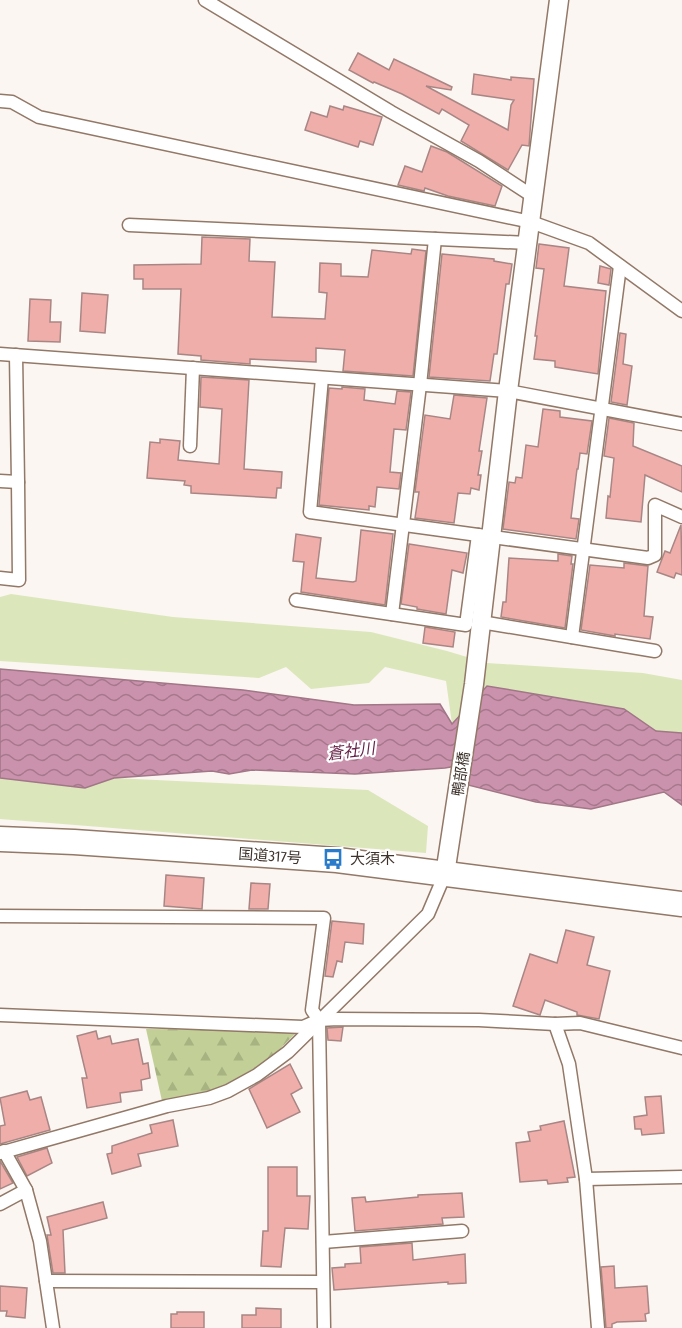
<svg xmlns="http://www.w3.org/2000/svg" width="682" height="1328" viewBox="0 0 682 1328" font-family="'Fira Sans Condensed','Noto Sans JP',sans-serif">
<style>
.grass{fill:#dbe7bb}
.forest{fill:url(#forest-firs)}
.water{fill:url(#water-waves);stroke:#a17687;stroke-width:1.5}
.building{fill:#f0aeab;stroke:#a88684;stroke-width:1.5}
.lines{fill:none;stroke-linecap:round;stroke-linejoin:round}
.street-casing{stroke:#927867;stroke-width:15}
.secondary-casing{stroke:#927867;stroke-width:21}
.highway-casing{stroke:#927867;stroke-width:27}
.street{stroke:#fff;stroke-width:12}
.secondary{stroke:#fff;stroke-width:18}
.highway{stroke:#fff;stroke-width:24}
.labels{text-anchor:middle;dominant-baseline:central;stroke-width:4.5;stroke-linejoin:round;paint-order:stroke}
.street-label{font-size:15px;fill:#3f342d;stroke:#fff}
.poi-label{font-size:15px;fill:#3f342d;stroke:#fff;text-anchor:start}
.water-label{font-size:16px;font-style:italic;fill:#662248;stroke:#fff}
</style>
<defs>
<pattern id="forest-firs" width="22" height="20" patternUnits="userSpaceOnUse" patternTransform="scale(1.5)"><rect width="22" height="20" fill="#c2d097"/><path d="M5 1l3.5 6h-7zM16 11l3.5 6h-7z" fill="#a8b382"/></pattern>
<pattern id="water-waves" width="16" height="10" patternUnits="userSpaceOnUse" patternTransform="scale(1.5)"><rect width="16" height="10" fill="#cb92ad"/><path d="M0 5q4-4 8 0t8 0" fill="none" stroke="#a6788d"/></pattern>
</defs>
<rect width="100%" height="100%" fill="#fcf6f2"/>
<g class="grass">
<path d="M11,594L173,617L371,632L447,651L487,663L643,673L682,680V733L656,731L642,721L452,724L446,681L385,667L369,683L311,689L286,667L259,678L0,661V597Z"/>
<path d="M0,778L85,788L114,778L368,790L428,826L426,853L0,819Z"/>
</g>
<path class="forest" d="M146,1029L286,1030L298,1031L272,1057L209,1096L162,1101Z"/>
<path class="water" d="M0,669L243,690L354,705L440,704L452,724L487,686L624,709L656,731L682,733V805L664,792L591,809L536,802L468,785V764L445,768L355,774L252,770L229,774L212,771L114,778L85,788L0,778Z"/>
<g class="building">
<path d="M358,53L389,70L394,59L452,87L451,90L426,86L508,130L511,105L514,100L472,94L474,74L511,80V77L534,79L529,146L522,145L508,170L461,141L469,125L442,109L439,114L402,94L374,82L373,83L349,70Z"/>
<path d="M330,106L343,110L344,106L382,117L373,145L360,141L358,147L305,130L311,112L327,117Z"/>
<path d="M431,146L447,152L502,186L495,206L448,196L425,188L424,191L398,185L405,166L422,172Z"/>
<path d="M202,237L250,239L249,261L275,262L272,317L325,319L327,293L319,292L320,263L341,264V276L368,277L372,250L411,254L412,249L426,251L413,376L343,371L345,350L316,348V362L250,359V364L201,360V356L178,354L181,289H143V279H134V265L201,264Z"/>
<path d="M539,244L569,248L564,286L606,291L598,374L555,367V361L534,359L537,336H535L544,269L536,268Z"/>
<path d="M442,254L494,259V261L512,264L509,284H506L497,354H494L490,381L429,377Z"/>
<path d="M600,266L611,269L609,285L598,283Z"/>
<path d="M82,293L108,295L105,333L80,331Z"/>
<path d="M30,299L51,300L50,322H61L60,342L28,341Z"/>
<path d="M620,333L626,334L623,364L632,366L627,405L611,402Z"/>
<path d="M201,377L249,380L244,469L282,472L281,488H277L276,498L191,493V486L184,485L185,481L147,478L150,442L160,443V439L180,441L178,460L219,464L222,409L200,407Z"/>
<path d="M342,387L365,389L364,400L395,404L397,391L411,392L406,430L394,429L390,472L401,473L399,489L377,487L375,507L369,506V510L319,505L329,388L342,389Z"/>
<path d="M454,395L487,398L479,451H482L478,475H481L479,490L471,488L470,494L458,493L454,523L415,518L419,492H415L425,415L450,419Z"/>
<path d="M543,409L560,411V417L592,421L587,454L580,453L578,469H577L571,518L579,519L576,539L503,529L509,482L515,483L516,477L522,478L526,445L538,447Z"/>
<path d="M609,418L634,423L633,446L682,466V492L645,475L641,522L606,518L608,496L610,497L614,458L604,456Z"/>
<path d="M681,525L682,575L676,573L674,578L657,572L665,551L670,553Z"/>
<path d="M361,530L393,534L385,605L301,592L304,562L293,561L296,534L321,538L316,578L353,582L356,581Z"/>
<path d="M409,544L467,553L463,573L452,570L446,614L417,609V607L401,604Z"/>
<path d="M558,554L572,556L571,564H573L565,628L501,617L503,602H506L509,558L558,561Z"/>
<path d="M624,563L648,566L644,616L653,617L650,639L615,634V636L581,630L590,565L624,568Z"/>
<path d="M425,627L455,632L453,647L423,643Z"/>
<path d="M166,875L204,878L202,909L164,906Z"/>
<path d="M251,883L270,884L268,909H249Z"/>
<path d="M332,921L364,924L363,944L345,942L342,962L337,961L333,977L325,976Z"/>
<path d="M566,930L594,937L587,965L610,971L599,1019L577,1015V1012L545,1000L540,1015L513,1006L530,954L557,963Z"/>
<path d="M343,1027L341,1041L328,1040L327,1028Z"/>
<path d="M96,1031L98,1039L110,1036L112,1044L138,1039L143,1064L148,1063L150,1078L141,1080L142,1090L120,1093L121,1102L87,1108L82,1078H87L77,1036Z"/>
<path d="M290,1064L302,1088L291,1094L300,1112L267,1128L249,1089Z"/>
<path d="M27,1091L30,1100L41,1097L50,1130L0,1144V1126L5,1125L0,1098Z"/>
<path d="M661,1096L664,1133L642,1135L641,1129H635L634,1117L647,1115L645,1097Z"/>
<path d="M173,1120L178,1146L138,1154L141,1166L112,1174L107,1154L112,1153V1146L152,1133L150,1125Z"/>
<path d="M564,1121L575,1177L567,1178L568,1182L548,1184L547,1180L520,1182L516,1143L530,1141L528,1132L541,1130L540,1126Z"/>
<path d="M47,1148L52,1163L27,1176L17,1157Z"/>
<path d="M0,1161L13,1183L0,1189Z"/>
<path d="M268,1167H297V1196H310L308,1229L285,1228L281,1267L261,1266L263,1231H268Z"/>
<path d="M462,1193L464,1217L442,1218L443,1224L355,1231L352,1198L365,1197L366,1202L418,1197V1195Z"/>
<path d="M103,1202L107,1218L63,1230L65,1273H53L47,1235H51L47,1217Z"/>
<path d="M412,1243L413,1260L465,1254L466,1283L448,1284V1282L334,1290L332,1268L345,1267V1264L361,1263L360,1247Z"/>
<path d="M614,1266L615,1288L647,1286L649,1313L645,1314L646,1321L617,1322L612,1324V1328H606L601,1267Z"/>
<path d="M0,1286L27,1288L25,1318L6,1316L7,1311H0Z"/>
<path d="M256,1308L281,1309V1328H242V1315H256Z"/>
<path d="M177,1312H204V1328H171V1314H177Z"/>
</g>
<g class="lines">
<defs>
<g id="street">
<path d="M205,0L391,112L479,161L534,197"/>
<path d="M0,101L12,102L39,117L531,222L589,243L682,311"/>
<path d="M129,225L528,243"/>
<path d="M0,354L508,391L682,424"/>
<path d="M322,378L310,512L478,535"/>
<path d="M190,446L193,368"/>
<path d="M0,481L18,482L16,355"/>
<path d="M0,578L19,580L18,482"/>
<path d="M296,600L466,625L478,535L648,558L655,555V505L682,517"/>
<path d="M392,614L420,385L435,239"/>
<path d="M481,622L655,651"/>
<path d="M572,637L620,266"/>
<path d="M0,916L324,918L312,1010L319,1020L324,1328"/>
<path d="M0,1015L303,1027L319,1020L338,1019L479,1020L555,1024L580,1023L682,1048"/>
<path d="M555,1024L569,1064L586,1179L598,1328"/>
<path d="M4,1151L26,1190"/>
<path d="M0,1153L167,1106L209,1098L228,1091L257,1075L288,1052L428,914L445,874"/>
<path d="M586,1179L682,1177"/>
<path d="M0,1204L26,1190L40,1241L53,1328"/>
<path d="M323,1242L462,1231"/>
<path d="M46,1281L322,1282"/>
</g>
<path id="secondary" d="M445,874L474,684L508,391L559,0"/>
<path id="highway" d="M0,839L74,842L337,860L682,904"/>
</defs>
<use href="#street" class="street-casing"/>
<use href="#secondary" class="secondary-casing"/>
<use href="#highway" class="highway-casing"/>
<use href="#street" class="street"/>
<use href="#secondary" class="secondary"/>
<use href="#highway" class="highway"/>
</g>
<defs>
<symbol id="bus-bare" viewBox="-9 -9 18 18"><path d="M-5-6H5V4H4V6H2V4H-2V6H-4V4H-5ZM-3.5-4V0h7V-4ZM-3.5 1.2v1.5H-2V1.2ZM2 1.2v1.5H3.5V1.2Z" fill="#2a7bca" stroke="#fff" stroke-width="2.5" paint-order="stroke"/></symbol>
</defs>
<g fill-rule="evenodd">
<use href="#bus-bare" x="318" y="844" width="30" height="30"/>
</g>
<g class="labels">
<g class="street-label">
<text transform="translate(461 774) rotate(-81)">鴨部橋</text>
<text transform="translate(270 856) rotate(4)">国道317号</text>
</g>
<g class="poi-label">
<text x="350" y="859">大須木</text>
</g>
<g class="water-label">
<text transform="translate(351 751) rotate(-7)">蒼社川</text>
</g>
</g>
</svg>
